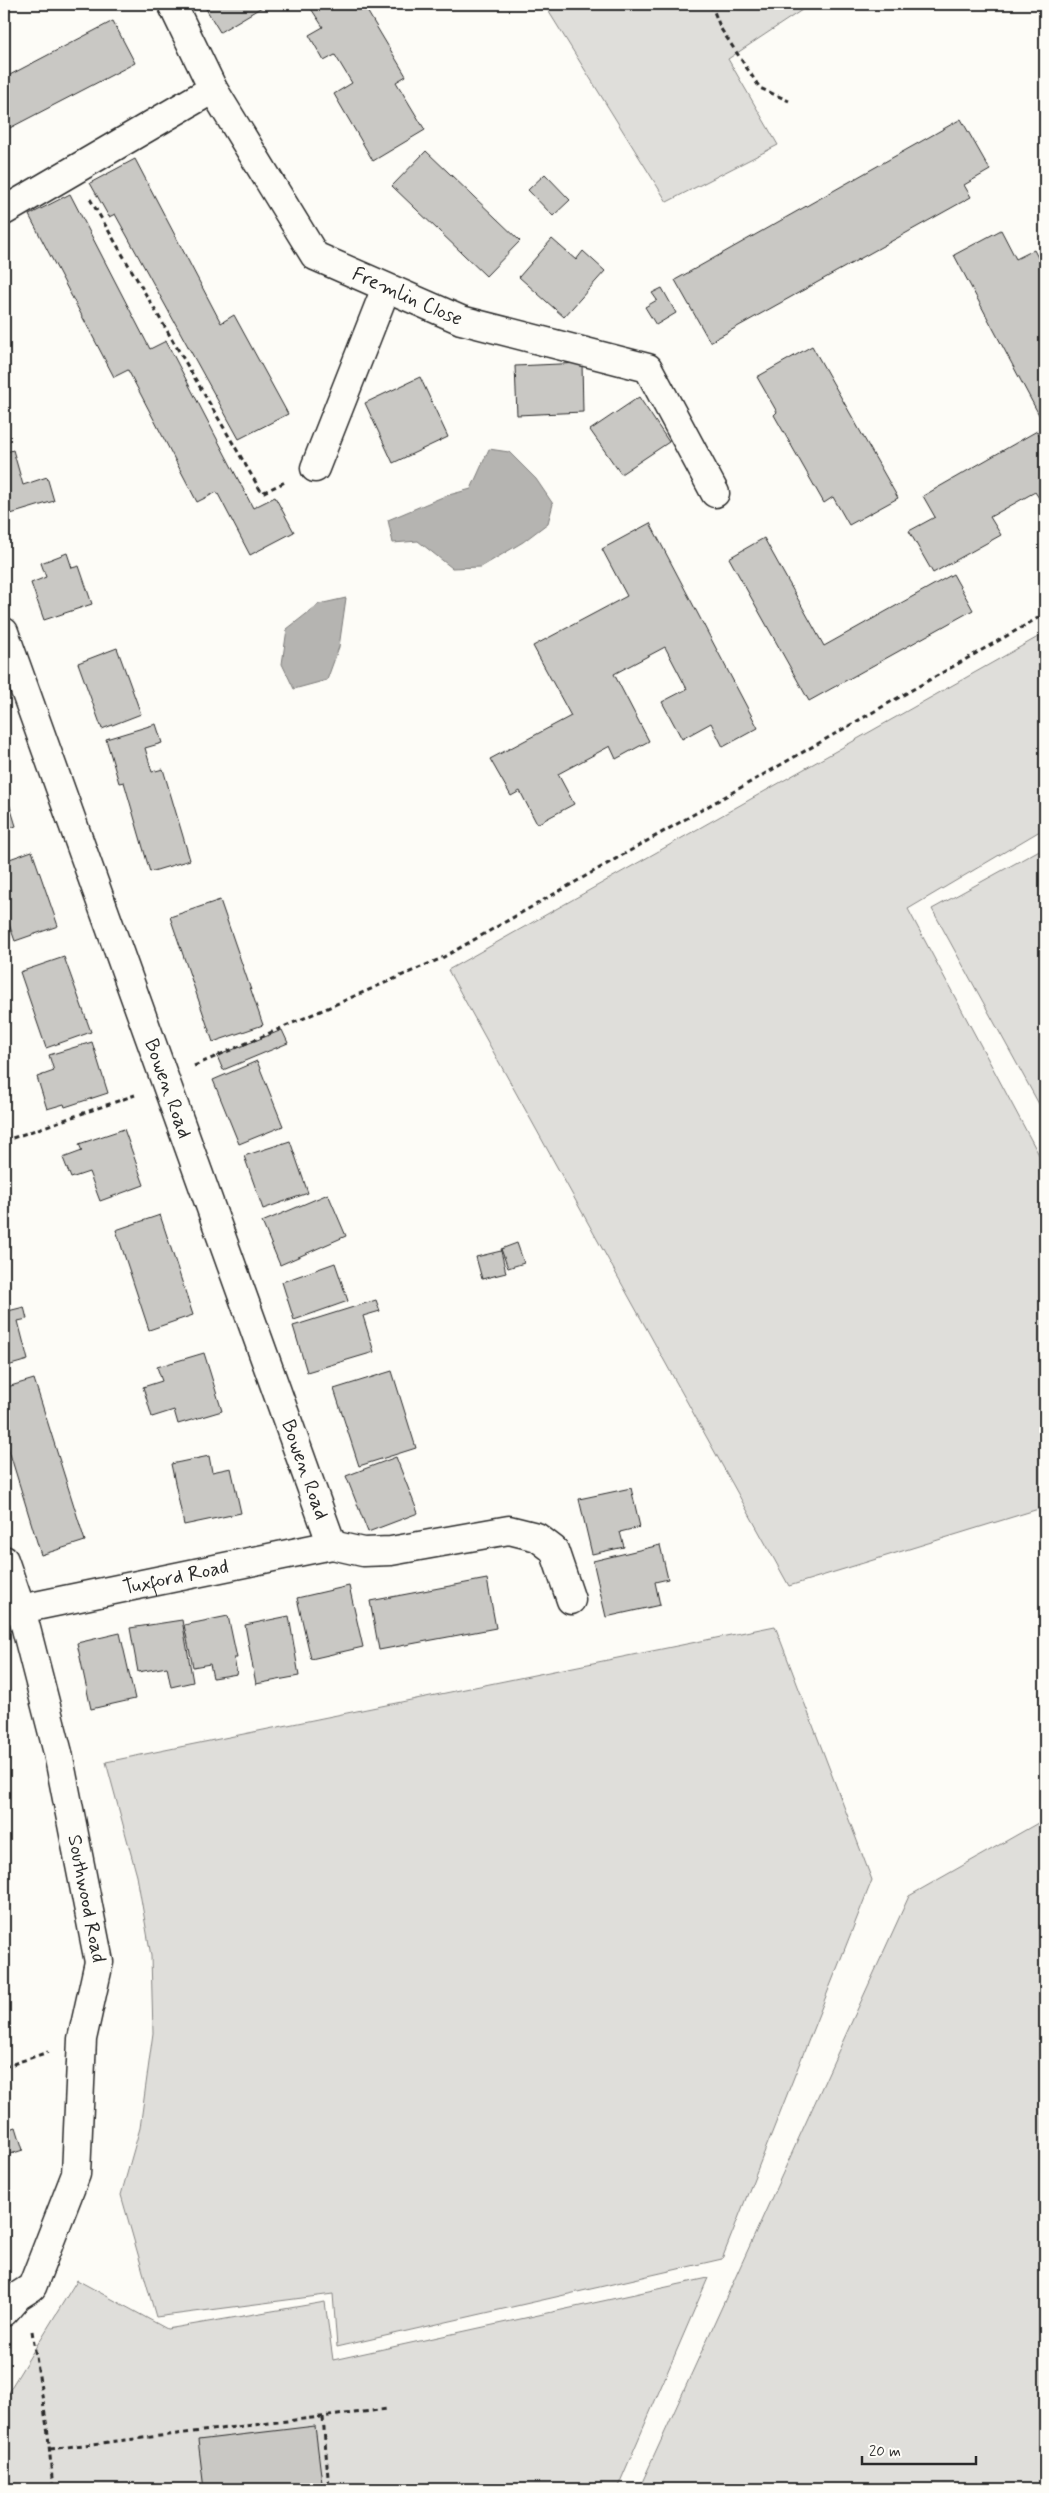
<svg xmlns="http://www.w3.org/2000/svg" width="1049" height="2493" viewBox="0 0 1049 2493" font-family="Mynerve,sans-serif">
<style>
.green{fill:#dfdeda;stroke:#858482}
.water{fill:#b5b4b1;stroke:#7e7d7b}
.building{fill:#c9c8c4;stroke:#2b2b2b}
.lines{fill:none;stroke-linecap:round;stroke-linejoin:round}
.minor-casing{stroke:#2b2b2b;stroke-width:31}
.path{stroke:#2b2b2b;stroke-width:3;stroke-dasharray:5 4;stroke-linecap:butt}
.minor{stroke:#fdfcf7;stroke-width:28}
.labels{text-anchor:middle;dominant-baseline:central;stroke-width:4;stroke-linejoin:round;paint-order:stroke}
.street-label{font-size:20px;fill:#2b2b2b;stroke:#fdfcf7}
</style>
<rect width="100%" height="100%" fill="#fdfcf7"/>
<filter id="ink" filterUnits="userSpaceOnUse"><feTurbulence type="fractalNoise" baseFrequency=".02" numOctaves="2"/><feDisplacementMap in="SourceGraphic" scale="10" xChannelSelector="R" yChannelSelector="G"/><feConvolveMatrix kernelMatrix="1 2 1 2 8 2 1 2 1" color-interpolation-filters="sRGB"/></filter>
<g filter="url(#ink)">
<g class="green">
<path d="M544,4H811L728,59L778,145L667,202Z"/>
<path d="M1045,633V828L908,909L1045,1166V1507L789,1586L448,970Z"/>
<path d="M1045,847V1115L932,909Z"/>
<path d="M775,1626L872,1880L722,2259L337,2347L333,2294L156,2317L121,2195L140,2128L153,2033L151,1956L137,1876L106,1762Z"/>
<path d="M1045,1819V2489H639L909,1896Z"/>
<path d="M708,2278L617,2489H4V2399L77,2280L167,2329L325,2302L333,2360Z"/>
</g>
<g class="water">
<path d="M489,449L509,452L536,479L553,504L548,523L523,542L481,567L452,568L418,541L393,543L388,520L445,496L471,489Z"/>
<path d="M346,598L339,647L327,680L294,689L282,664L287,629L319,604Z"/>
</g>
<g class="building">
<path d="M203,4H267L220,32Z"/>
<path d="M308,4H363L406,76L396,82L425,130L373,161L334,94L352,83L335,55L324,61L309,35L323,27Z"/>
<path d="M113,21L135,63L4,131V78Z"/>
<path d="M961,119L990,170L964,185L971,197L710,342L675,280Z"/>
<path d="M426,151L520,241L486,276L392,186Z"/>
<path d="M135,159L221,323L234,315L288,414L239,439L115,214L109,217L90,183Z"/>
<path d="M545,174L570,200L553,216L528,190Z"/>
<path d="M70,194L150,349L166,341L253,508L275,497L294,532L250,555L217,492L197,502L128,370L114,377L29,215Z"/>
<path d="M1001,230L1016,259L1034,250L1045,271V426L954,255Z"/>
<path d="M552,239L576,260L583,251L605,271L564,317L519,277Z"/>
<path d="M662,288L676,313L656,325L645,307L657,300L652,293Z"/>
<path d="M812,346L898,498L849,525L833,497L824,503L774,415L777,412L757,377Z"/>
<path d="M582,363L583,412L517,415L515,366Z"/>
<path d="M420,377L448,437L393,463L365,403Z"/>
<path d="M639,397L669,442L621,474L590,430Z"/>
<path d="M1037,431L1045,445V507L1035,492L990,517L1001,535L933,573L909,531L935,517L923,496Z"/>
<path d="M13,450L23,485L47,477L54,501L4,516V453Z"/>
<path d="M650,523L758,728L723,747L711,723L682,739L662,702L687,689L665,647L614,674L649,741L616,759L610,746L558,774L574,804L537,824L520,791L511,796L490,759L571,716L533,646L627,596L602,549Z"/>
<path d="M764,538L824,646L953,574L973,610L809,701L729,558Z"/>
<path d="M67,553L72,568L79,566L92,604L44,620L31,583L46,577L41,563Z"/>
<path d="M117,648L141,714L102,729L78,663Z"/>
<path d="M156,724L162,743L145,748L152,772L163,769L190,860L150,872L124,782L119,783L106,739Z"/>
<path d="M4,787L16,826L4,830Z"/>
<path d="M32,851L58,926L15,941L4,910V861Z"/>
<path d="M220,900L263,1025L213,1042L170,917Z"/>
<path d="M64,957L91,1032L46,1048L20,972Z"/>
<path d="M282,1030L288,1043L223,1070L217,1056Z"/>
<path d="M92,1042L108,1093L65,1107L64,1104L47,1109L37,1077L54,1071L49,1055Z"/>
<path d="M257,1061L283,1126L239,1144L213,1080Z"/>
<path d="M124,1129L144,1185L100,1201L89,1172L71,1178L63,1158L82,1151L79,1144Z"/>
<path d="M290,1141L308,1193L263,1209L244,1156Z"/>
<path d="M328,1194L346,1236L280,1265L262,1222Z"/>
<path d="M160,1215L193,1315L149,1330L116,1230Z"/>
<path d="M517,1243L524,1263L508,1268L501,1249Z"/>
<path d="M501,1251L506,1273L482,1279L476,1257Z"/>
<path d="M335,1263L348,1301L294,1320L282,1282Z"/>
<path d="M376,1300L380,1311L363,1316L374,1352L307,1372L293,1326Z"/>
<path d="M24,1307L27,1319L18,1321L28,1360L4,1367V1312Z"/>
<path d="M204,1353L222,1411L178,1424L174,1410L152,1417L143,1387L162,1381L157,1367Z"/>
<path d="M392,1371L416,1448L359,1466L334,1389Z"/>
<path d="M34,1379L85,1541L41,1555L4,1434V1388Z"/>
<path d="M209,1456L212,1472L231,1468L241,1513L184,1525L171,1464Z"/>
<path d="M396,1457L418,1513L368,1532L346,1476Z"/>
<path d="M631,1488L640,1527L620,1532L624,1547L592,1554L579,1499Z"/>
<path d="M660,1545L668,1579L655,1582L660,1605L606,1617L593,1561Z"/>
<path d="M487,1579L496,1628L379,1650L370,1601Z"/>
<path d="M349,1586L363,1647L311,1659L297,1598Z"/>
<path d="M228,1616L237,1658H234L237,1674L213,1678L210,1664L193,1667L184,1625Z"/>
<path d="M289,1616L299,1676L256,1684L245,1625Z"/>
<path d="M182,1620L193,1682L171,1687L167,1667L138,1672L130,1628Z"/>
<path d="M120,1633L135,1699L91,1709L77,1643Z"/>
<path d="M16,2127L23,2150L4,2156V2131Z"/>
<path d="M315,2426L322,2483L268,2489H204L198,2440Z"/>
</g>
<g class="lines">
<defs>
<g id="minor">
<path id="s1" d="M172,4L213,89L315,256L461,320L648,368L715,493"/>
<path d="M4,211L213,89"/>
<path d="M315,468L386,288"/>
<path id="s2" d="M4,632L332,1545"/>
<path id="s3" d="M4,1560L21,1609L58,1753L99,1962L82,2039L76,2174L32,2287L18,2296L4,2312"/>
<path id="s4" d="M4,1609H21L332,1545L363,1552L391,1551L509,1530L537,1537L554,1550L571,1600"/>
</g>
</defs>
<use href="#minor" class="minor-casing"/>
<g class="path">
<path d="M711,4L721,29L760,88L789,101"/>
<path d="M90,199L262,493L285,482"/>
<path d="M194,1066L442,958L1045,614"/>
<path d="M4,1141L135,1095"/>
<path d="M4,2067L48,2052"/>
<path d="M32,2331L48,2434L53,2489"/>
<path d="M323,2417L329,2489"/>
<path d="M50,2449L388,2409"/>
</g>
<use href="#minor" class="minor"/>
</g>
</g>
<g class="labels">
<g class="street-label">
<text stroke="none"><textPath href="#s1" startOffset="391">Fremlin Close</textPath></text>
<text stroke="none"><textPath href="#s2" startOffset="485">Bowen Road</textPath></text>
<text stroke="none"><textPath href="#s2" startOffset="890">Bowen Road</textPath></text>
<text stroke="none"><textPath href="#s4" startOffset="175">Tuxford Road</textPath></text>
<text stroke="none"><textPath href="#s3" startOffset="349">Southwood Road</textPath></text>
</g>
</g>
<rect width="1049" height="2493" fill="none" stroke="#fdfcf7" stroke-width="20"/>
<rect x="10" y="10" width="1029" height="2473" fill="none" stroke="#2b2b2b" stroke-width="2" filter="url(#ink)"/>
<path d="M862 2456v8h114v-8" fill="none" stroke="#2b2b2b" stroke-width="2.5"/>
<text x="869" y="2456" font-size="15" fill="#2b2b2b" stroke="#fdfcf7" stroke-width="4" paint-order="stroke">20 m</text>
</svg>
